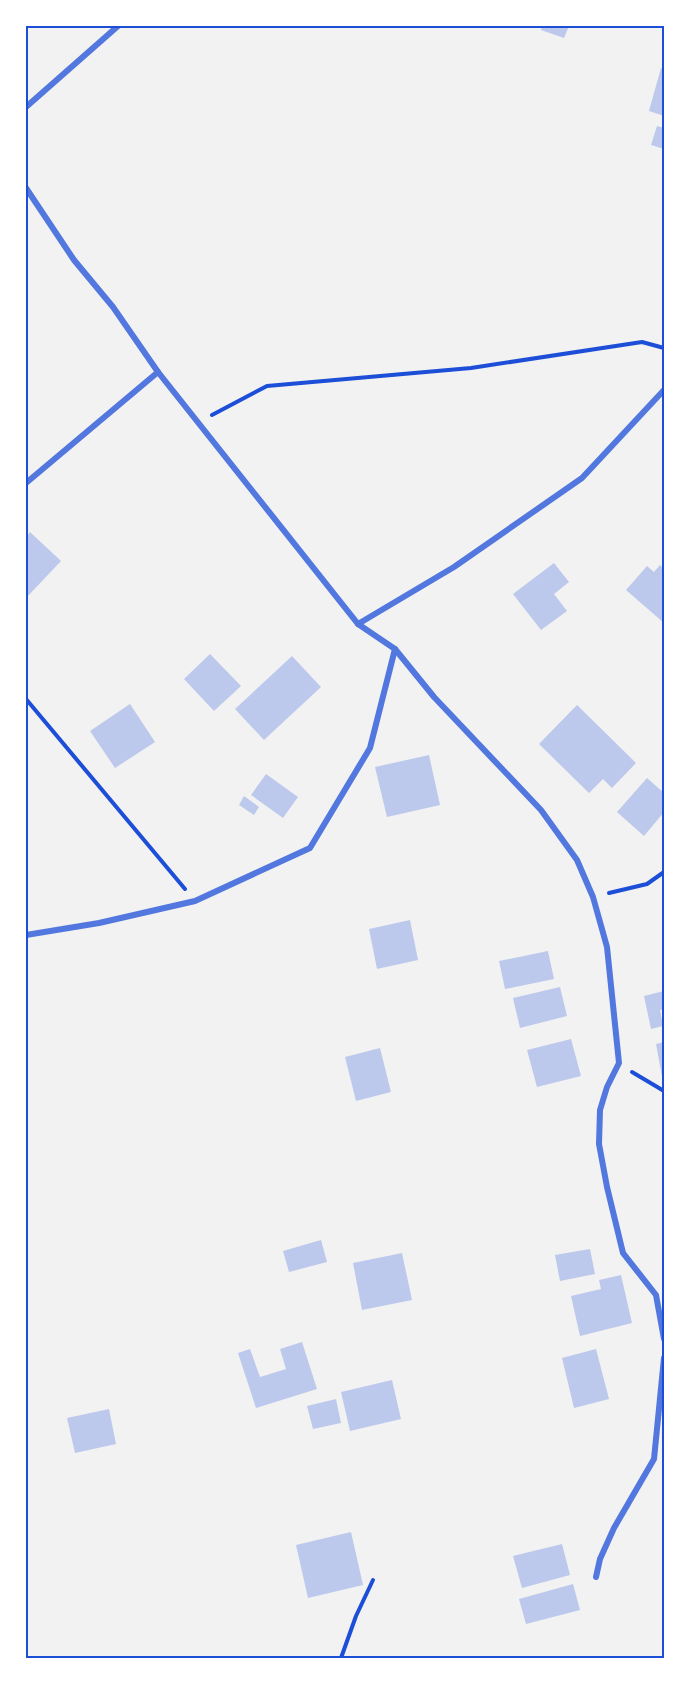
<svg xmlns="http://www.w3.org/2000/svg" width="690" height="1684" viewBox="0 0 690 1684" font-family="'Libre Baskerville',serif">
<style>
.building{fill:#bdc9ec}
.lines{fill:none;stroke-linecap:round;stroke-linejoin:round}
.path{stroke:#1d4ed8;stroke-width:4}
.minor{stroke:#5277de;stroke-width:6}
.neatline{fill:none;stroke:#1d4ed8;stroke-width:2}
</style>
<rect width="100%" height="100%" fill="#f2f2f2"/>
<g class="building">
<path d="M542,26H569L564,38L541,30Z"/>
<path d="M661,68L664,69V116L649,111Z"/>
<path d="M657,126L664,128V149L651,145Z"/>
<path d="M30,532L61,561L26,598V538Z"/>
<path d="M554,563L569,582L554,594L567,611L541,630L513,594Z"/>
<path d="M660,565L664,569V623L626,590L647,566L654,572Z"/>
<path d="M210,654L241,686L214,711L184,679Z"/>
<path d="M292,656L321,687L264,740L235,709Z"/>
<path d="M130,704L155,742L115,768L90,731Z"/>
<path d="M577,705L636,763L612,788L603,779L589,793L539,744Z"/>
<path d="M429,755L440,805L387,817L375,767Z"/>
<path d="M266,774L298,797L283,818L251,795Z"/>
<path d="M647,778L664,793V812L644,836L617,812Z"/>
<path d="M244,796L259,807L254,815L239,805Z"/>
<path d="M410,920L418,960L377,969L369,929Z"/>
<path d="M548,951L554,979L505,989L499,961Z"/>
<path d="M560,987L567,1016L520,1028L513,998Z"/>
<path d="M664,991V1009L660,1010L663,1026L651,1029L644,996Z"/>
<path d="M571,1039L581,1076L537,1087L527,1050Z"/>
<path d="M664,1042V1082H663L656,1044Z"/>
<path d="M380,1048L391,1092L356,1101L345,1057Z"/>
<path d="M321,1240L327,1262L289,1272L283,1251Z"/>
<path d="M590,1249L595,1274L560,1281L555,1255Z"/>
<path d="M402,1253L412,1300L362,1310L353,1263Z"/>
<path d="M621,1275L632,1323L580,1336L571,1296L601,1289L599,1280Z"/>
<path d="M302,1342L317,1389L256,1408L238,1353L250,1349L260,1377L286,1369L280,1349Z"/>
<path d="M596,1349L609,1399L574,1408L562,1358Z"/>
<path d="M392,1380L401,1419L350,1431L341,1392Z"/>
<path d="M336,1399L341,1423L313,1429L307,1406Z"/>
<path d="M109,1409L116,1444L75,1453L67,1418Z"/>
<path d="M351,1532L363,1585L308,1598L296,1545Z"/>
<path d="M562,1544L570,1575L522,1588L513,1556Z"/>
<path d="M573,1584L580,1610L526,1624L519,1599Z"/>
</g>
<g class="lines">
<g class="path">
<path d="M212,415L267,386L471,368L642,342L664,348"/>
<path d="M26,699L185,889"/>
<path d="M609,893L647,884L664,872"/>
<path d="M632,1072L664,1091"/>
<path d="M341,1658L356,1616L373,1580"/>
</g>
<g class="minor">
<path d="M26,107L118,26"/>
<path d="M26,188L74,260L113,307L158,372L358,624L395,649L434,697L541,810L577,860L593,897L607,947L619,1063L607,1087L600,1110L599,1144L607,1187L623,1253L656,1295L664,1339"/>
<path d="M26,483L158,372"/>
<path d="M358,624L454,567L582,478L664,390"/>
<path d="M26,935L99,923L195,901L310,848L370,748L395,649"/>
<path d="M596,1577L600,1559L614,1528L654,1459L664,1358"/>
</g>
</g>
<rect width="690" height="1684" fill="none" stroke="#ffffff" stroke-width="54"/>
<rect x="27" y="27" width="636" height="1630" class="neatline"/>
</svg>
